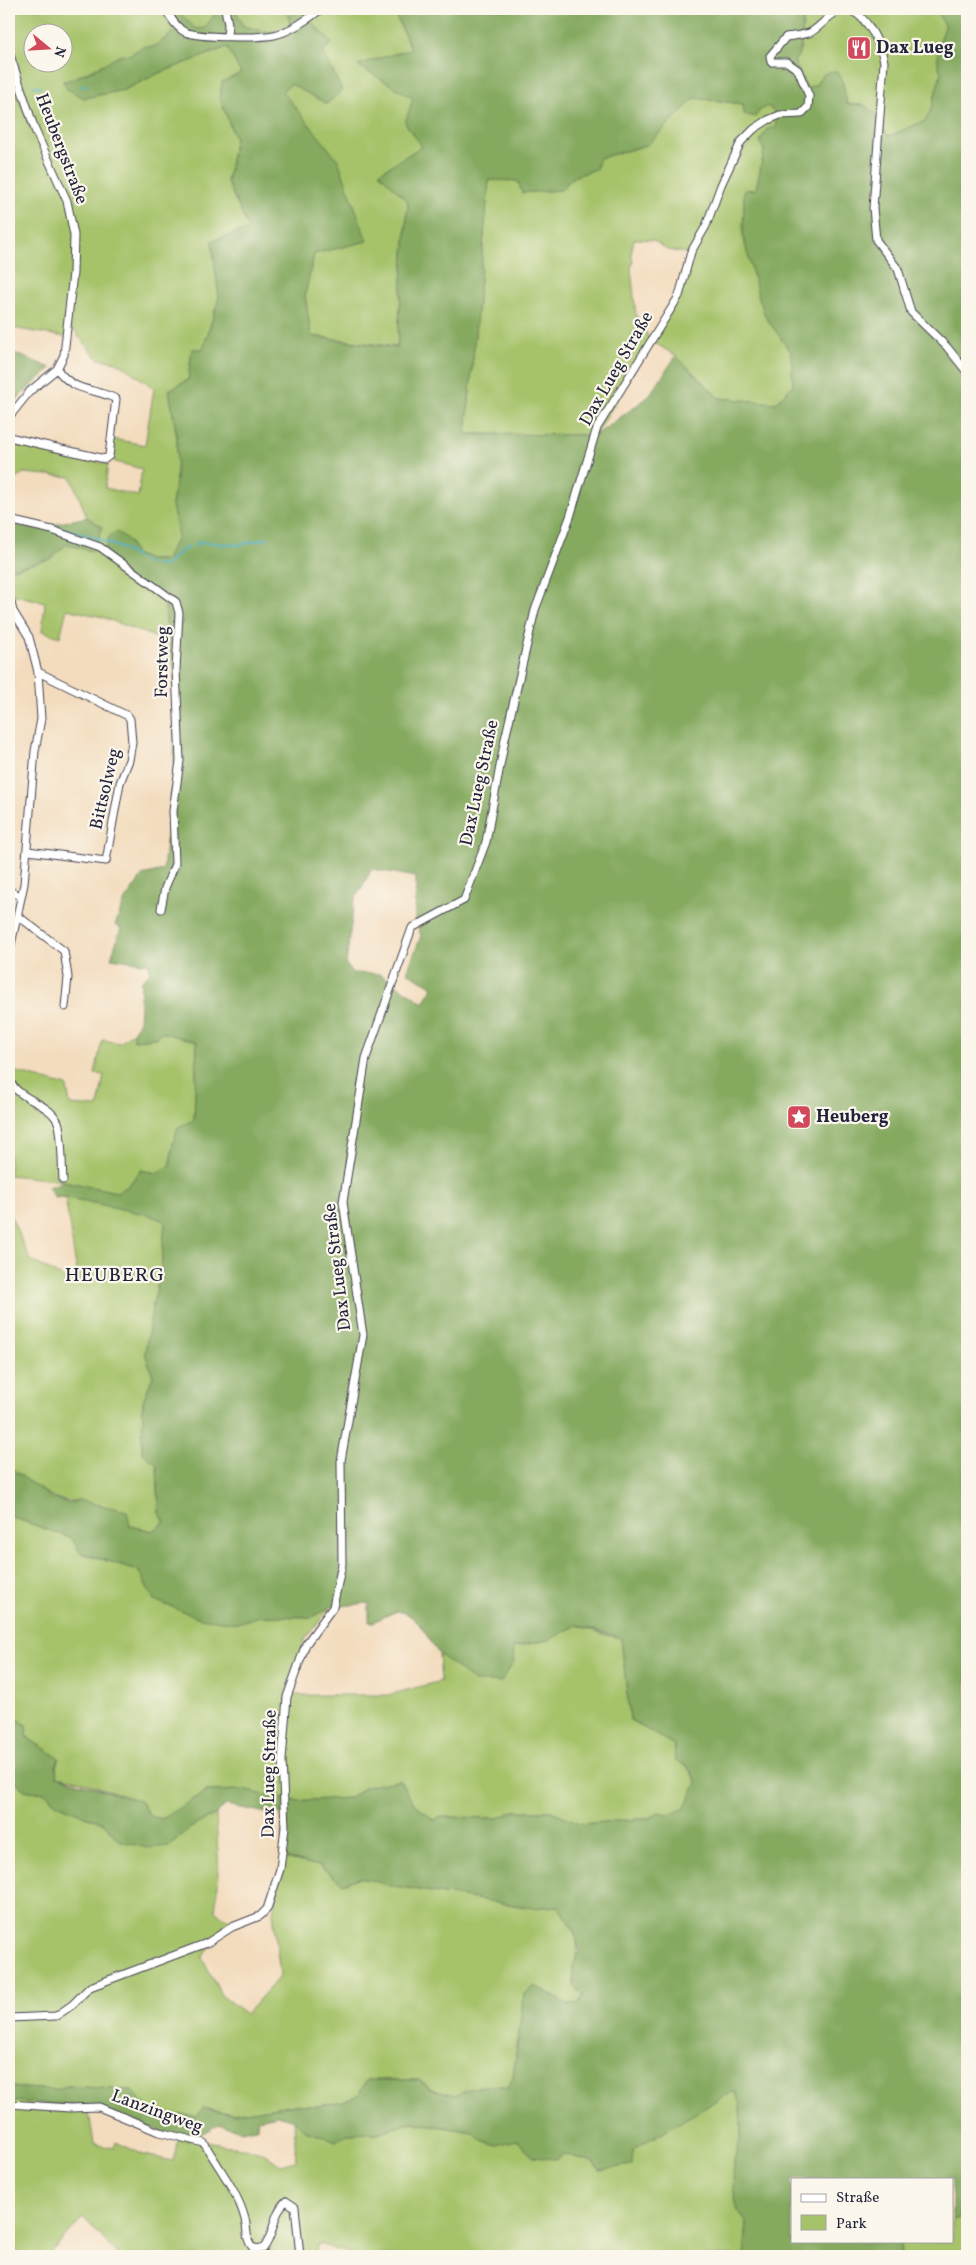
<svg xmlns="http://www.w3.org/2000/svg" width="976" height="2265" viewBox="0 0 976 2265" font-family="Vollkorn,serif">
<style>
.green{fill:#a6c36a;stroke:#647252;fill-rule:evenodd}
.forest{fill:#84a95e;stroke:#53664c;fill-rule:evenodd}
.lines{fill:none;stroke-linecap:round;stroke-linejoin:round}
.stream{stroke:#43acc2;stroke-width:2}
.street-casing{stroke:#413e4e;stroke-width:9}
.street{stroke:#fff;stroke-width:7}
.labels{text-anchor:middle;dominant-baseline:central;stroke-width:4.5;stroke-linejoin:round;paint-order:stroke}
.poi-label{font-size:18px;font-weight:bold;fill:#22223b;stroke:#fbf7ec;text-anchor:start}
.street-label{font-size:18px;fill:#22223b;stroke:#fbf7ec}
.quarter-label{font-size:20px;letter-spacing:1px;fill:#22223b;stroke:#fbf7ec}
</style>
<rect width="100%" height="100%" fill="#fbf7ec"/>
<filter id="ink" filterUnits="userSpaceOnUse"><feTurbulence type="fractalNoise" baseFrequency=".02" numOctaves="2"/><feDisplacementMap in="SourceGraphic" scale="10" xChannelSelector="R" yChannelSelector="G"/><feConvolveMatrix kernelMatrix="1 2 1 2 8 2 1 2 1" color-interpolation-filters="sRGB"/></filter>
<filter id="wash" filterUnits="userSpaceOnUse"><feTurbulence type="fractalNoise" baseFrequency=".0096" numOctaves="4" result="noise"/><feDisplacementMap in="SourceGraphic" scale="20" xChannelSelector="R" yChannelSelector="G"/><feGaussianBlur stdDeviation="1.12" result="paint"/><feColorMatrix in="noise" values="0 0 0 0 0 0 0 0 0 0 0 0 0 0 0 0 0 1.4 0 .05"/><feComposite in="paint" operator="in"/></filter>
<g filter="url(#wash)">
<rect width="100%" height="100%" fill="#f3dcbd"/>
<g class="green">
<path d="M9,9H165L185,30L163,40L154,47L102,65L70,80L63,81L84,98L124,90L157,74L227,47L241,73L220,98L235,139L227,182L249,229L212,241L219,298L203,349L192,350L188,380L169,390L177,438L176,481L172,505L178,536L166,560H149L135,554L128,540L141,587L164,597L168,642L102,617L67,609L60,637L42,631L45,602L9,594V570L50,559L67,544L102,527L87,517L71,477L23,473L9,485V444L108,464L105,488L138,496L142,469L115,462L111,456L113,439L145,445L154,388L117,362L98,359L71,327L65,337L12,328L9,347V99L21,96L13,77H9ZM32,32H62V62H32Z"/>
<path d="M176,9H218L205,29H195Z"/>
<path d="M235,9H297L288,12L290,24C272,36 263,31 243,26Z"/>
<path d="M299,9H413L396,16L411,49L358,65L414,98L422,146L408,202L397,347L311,336L305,295L314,254L367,241L281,91L291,84L327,104L323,51L332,43Z"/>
<path d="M803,9H936L945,27L938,47L941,73L931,110L925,121L889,136L864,106L847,104L842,79L807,88L794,61C805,51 802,23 803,9Z"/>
<path d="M695,98L743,104L759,111L767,106L774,112L776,127L764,151L756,190H744L743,236L765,316L791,352L793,385L776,403L719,398L676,356L655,343L661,323L679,297L691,257L686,253L667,250L653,240L634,239L631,255L633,261L631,269L636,315L651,341L596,435L466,434L489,179L518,181L561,190L573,177L596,169L600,158L647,145Z"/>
<path d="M160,1031L197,1042L194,1120L173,1143L170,1166L156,1173L141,1170L128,1186L116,1192L64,1181L9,1175V1070L67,1086L70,1105L98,1107L104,1075L95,1074L102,1040L120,1043L133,1032L134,1040L155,1038Z"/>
<path d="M65,1197L150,1215L165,1222L161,1271L152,1308L145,1353L153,1376L143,1401L142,1452L157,1465L159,1513L165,1522L153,1531L130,1526L78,1500C56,1507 27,1479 9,1467V1212L30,1260L79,1286Z"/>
<path d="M9,1516L71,1538L81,1553L138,1570L154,1600L237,1623L260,1616L311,1617L331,1607L305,1639L285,1695H388L441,1681L439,1654L475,1682L513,1647L549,1640L577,1625L606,1635L621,1638L630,1720L674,1745L697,1783L685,1809L669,1814L659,1812L649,1818L582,1824L550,1811H515L498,1818L441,1817L434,1820L413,1803L365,1787L350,1798L292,1801L243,1790L207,1791L162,1819L150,1816L139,1801L78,1780L57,1776L56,1767L59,1758L28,1738L26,1725L9,1712Z"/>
<path d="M9,1777L18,1783L24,1790L45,1793L57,1804L105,1824L118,1840L170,1846L190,1828L216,1814L219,1875L215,1911L229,1921L202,1957L221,1995L246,2014L280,1976L273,1912L284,1858L320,1866L343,1884L360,1877L388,1885L533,1908L558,1906C574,1930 583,1938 573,1967L584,1995L578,2004H567L535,1986L524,1994L513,2077L508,2087C493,2084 469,2086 456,2095L430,2089L419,2080H367L358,2095L348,2100L319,2106L296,2104L233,2114L203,2108L196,2116L154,2113L131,2090L67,2086L55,2090L9,2087Z"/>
<path d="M734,2090L740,2104L741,2136L734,2160L738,2211L747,2223L744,2256H359L318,2244L314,2256H119L83,2217L52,2252L51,2256H9V2101L88,2106L94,2144L114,2148L116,2142L144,2155L173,2161L178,2140L188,2141L200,2134L201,2141L263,2152L280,2165L296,2161L294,2120L305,2131L345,2134L378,2133L412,2122L473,2132L481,2140H517L593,2162L633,2149Z"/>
<path d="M967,2216V2256H901L900,2241H952V2220Z"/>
</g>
<g class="forest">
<path d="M165,9H176L196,29L205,28L218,9H235L243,26C263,31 272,36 290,24L288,12L299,9L332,43L323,51L342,90L327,104L291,84L282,91L338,160L367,241L314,254L305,295L311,336L397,348L408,202L379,173L422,146L405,123L413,98L357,65L411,49L396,15L413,9H803C802,23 805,51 794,61L807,88L816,85C820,75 826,71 837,71L842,79L847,104L864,105L879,116L881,128L889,136L925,121L931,110L941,73C934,57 939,43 945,27L936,9H967V2216L952,2220V2179H792V2241H900L901,2256H744L747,2223L738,2211L733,2188L734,2160L741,2136L740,2104L734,2091L633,2149L632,2165L599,2170L593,2162L563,2154L555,2159L533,2157L517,2140L497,2145L481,2140L473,2132L412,2122L378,2133L346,2134L336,2141L305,2131L294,2120L278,2115L258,2119L257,2128L240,2131L219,2124L188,2141L88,2106L9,2101V2087L55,2090L67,2086L131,2090L154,2113L196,2116L203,2108L233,2114L296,2104L319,2106L348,2100L358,2095L367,2080H419L430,2089L456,2095C469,2086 492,2084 508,2087L513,2077L524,1994L535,1986L567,2004H578L584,1995L574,1986L573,1967L579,1950L575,1932L558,1906L533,1908L388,1885L360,1877L343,1884L320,1866L284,1858L282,1815L271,1809L267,1813L226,1805L216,1814L190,1828L170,1846L147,1848L118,1840L105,1824L57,1804L45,1793L24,1790L18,1783L9,1777V1712L26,1725L28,1738L59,1758L56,1767L57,1776L140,1801L150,1816L161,1819L207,1791L243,1790L292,1801L350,1798L365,1787L400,1780L413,1803L434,1820L441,1817L498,1818L515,1811H551L582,1824L649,1818L659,1812L669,1814L684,1809L697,1783L689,1767L675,1761L674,1745L630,1720L621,1638L577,1625L549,1640L513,1647L514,1662L501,1682H475L439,1654L417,1621L406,1613L397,1611L373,1622H369V1603L331,1607L311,1617L260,1616L237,1623L199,1618L154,1600L138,1570L81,1553L71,1538L9,1516V1467L52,1498L69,1503L78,1500L127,1511L130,1526L153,1531L165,1522L159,1513L157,1465L142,1452L143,1401L153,1376L145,1353L152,1308L161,1271L165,1222L150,1215L65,1197L55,1198L48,1187L64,1181L116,1192L128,1186L141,1170L156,1173L170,1166L173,1143L178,1127L194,1120L197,1042L160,1032L156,1038L134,1040L133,1032L139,1022L141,981L150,973L149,964L111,958L121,928L115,925L125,900L143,875L163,870L174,766L175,673L168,642L164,597L141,587L103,558L109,537L116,531L128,540L135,554L149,560H166L178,536L172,505L176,481L177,438L169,390L188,380L192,349H203L219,298L212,241L249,229L227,182L235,139L220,98L222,82L241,73L227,47L157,74L124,90L84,98L67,89L63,81C77,80 109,61 123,54L129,55L144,46L154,47L175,31L184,30ZM695,98L743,104L744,114L755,117L759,111L767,106L774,112L776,127L767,129L760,141L764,151L756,189L744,190L743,236L757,291L765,316L791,352L793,385L776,403L719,398L676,356L648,397L596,435L466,434L489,180L518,181L522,193L561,190L573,177L596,169L600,158L647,145ZM372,869L416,877L415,918L421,936L407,972L433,987L424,1003L380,974L352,973L346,964L354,901Z"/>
<path d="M9,77H13L22,95L9,99Z"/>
<path d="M9,351L51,368L20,396L9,410Z"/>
<path d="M87,517L102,527L94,552L67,544L50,559L9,570V523L40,530L51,525Z"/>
</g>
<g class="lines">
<g class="stream">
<path d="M33,86L40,87"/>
<path d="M82,86L87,85"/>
<path d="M9,87L14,86"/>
<path d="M53,527C75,530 95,537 116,546C135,554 143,566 165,566L182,550L189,547"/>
<path d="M195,547L198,542L238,545L268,538"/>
</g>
</g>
</g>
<g filter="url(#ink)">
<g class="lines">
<defs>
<g id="street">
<path d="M165,9C170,16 176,28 185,32C200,38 258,38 274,35C289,32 309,19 321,9"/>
<path d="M225,9L228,24L227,36"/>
<path d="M9,52L35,130L67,201L74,235L73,273L64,355L57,369L30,391L9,417"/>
<path d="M9,437L105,459L109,456L116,399C94,387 75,394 57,369"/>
<path d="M9,520L52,530L100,547L176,602L179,613L176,670L180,761L173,811L175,864L165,888L161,909"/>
<path d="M9,596L13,611L29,637L38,672L41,719L35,751L24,884L9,954"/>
<path d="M28,851L106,861L120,783L129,760L132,742L130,719L128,716L38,672"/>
<path d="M9,891L21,896"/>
<path d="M18,916L64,951L68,977L65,1007"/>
<path d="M9,1079C18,1101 48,1101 58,1122C62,1130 62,1168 63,1180"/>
<path d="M9,2018L56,2016L72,2005L90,1987L207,1943L232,1927L260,1916L267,1909L280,1869L285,1827L282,1760L287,1697L306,1644L333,1607L342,1564L341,1461L363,1335L343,1202L366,1058L412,928L464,900L486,842L505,739L535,610L570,517L597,428L679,296L691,252L706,226L721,185L741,142L754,129L768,120L780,115L801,114L808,107L809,96L798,70L787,62H771L770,56L786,37C793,36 802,35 809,33C819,29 826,17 837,12C861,0 881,44 884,62L873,208L876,240L898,269L911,312L947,347L967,372"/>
<path d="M9,2104L70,2108L99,2107L159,2132L204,2143C218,2167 238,2192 245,2219C248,2231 245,2239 253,2248L263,2249C275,2235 272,2214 286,2201L295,2207L300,2256"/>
</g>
</defs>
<use href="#street" class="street-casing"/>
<use href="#street" class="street"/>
</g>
</g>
<defs>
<symbol id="restaurant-square" viewBox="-11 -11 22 22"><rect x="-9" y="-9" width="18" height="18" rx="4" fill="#d1495b" stroke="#fbf7ec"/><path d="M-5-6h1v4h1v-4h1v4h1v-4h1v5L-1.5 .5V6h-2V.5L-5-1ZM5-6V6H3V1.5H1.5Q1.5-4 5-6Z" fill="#fff"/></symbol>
<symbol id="sight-square" viewBox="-11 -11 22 22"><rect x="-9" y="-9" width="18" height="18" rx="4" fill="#d1495b" stroke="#fbf7ec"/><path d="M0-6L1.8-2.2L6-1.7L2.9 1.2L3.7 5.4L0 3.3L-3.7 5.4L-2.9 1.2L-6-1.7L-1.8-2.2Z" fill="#fff"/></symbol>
</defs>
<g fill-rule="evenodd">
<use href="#restaurant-square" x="845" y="34" width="28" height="28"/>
<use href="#sight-square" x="785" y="1103" width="28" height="28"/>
</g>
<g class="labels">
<g class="poi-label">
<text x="876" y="48">Dax Lueg</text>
<text x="816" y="1117">Heuberg</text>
</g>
<g class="street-label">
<text transform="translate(61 149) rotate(69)">Heubergstraße</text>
<text transform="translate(617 369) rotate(-60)">Dax Lueg Straße</text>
<text transform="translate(163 662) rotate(-89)">Forstweg</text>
<text transform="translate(480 783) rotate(-78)">Dax Lueg Straße</text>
<text transform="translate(106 789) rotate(-77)">Bittsolweg</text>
<text transform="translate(338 1267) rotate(-97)">Dax Lueg Straße</text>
<text transform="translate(270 1774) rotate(-89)">Dax Lueg Straße</text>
<text transform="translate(157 2112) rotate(20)">Lanzingweg</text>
</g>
<g class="quarter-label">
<text x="115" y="1276">HEUBERG</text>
</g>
</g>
<rect width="976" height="2265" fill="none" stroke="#fbf7ec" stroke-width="30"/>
<rect x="791" y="2178" width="162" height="65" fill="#fbf7ec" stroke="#a4a2a5"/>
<rect x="801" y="2194" width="25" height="8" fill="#ffffff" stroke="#a4a2a5"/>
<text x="836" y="2202" font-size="15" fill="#22223b">Straße</text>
<rect x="801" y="2215" width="25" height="15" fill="#a6c36a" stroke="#a4a2a5"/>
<text x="836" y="2228" font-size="15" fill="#22223b">Park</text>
<g transform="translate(48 48) rotate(108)"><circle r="24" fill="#fbf7ec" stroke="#a4a2a5"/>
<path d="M0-4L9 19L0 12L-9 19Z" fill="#d1495b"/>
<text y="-8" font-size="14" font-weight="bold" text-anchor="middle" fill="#22223b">N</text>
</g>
</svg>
